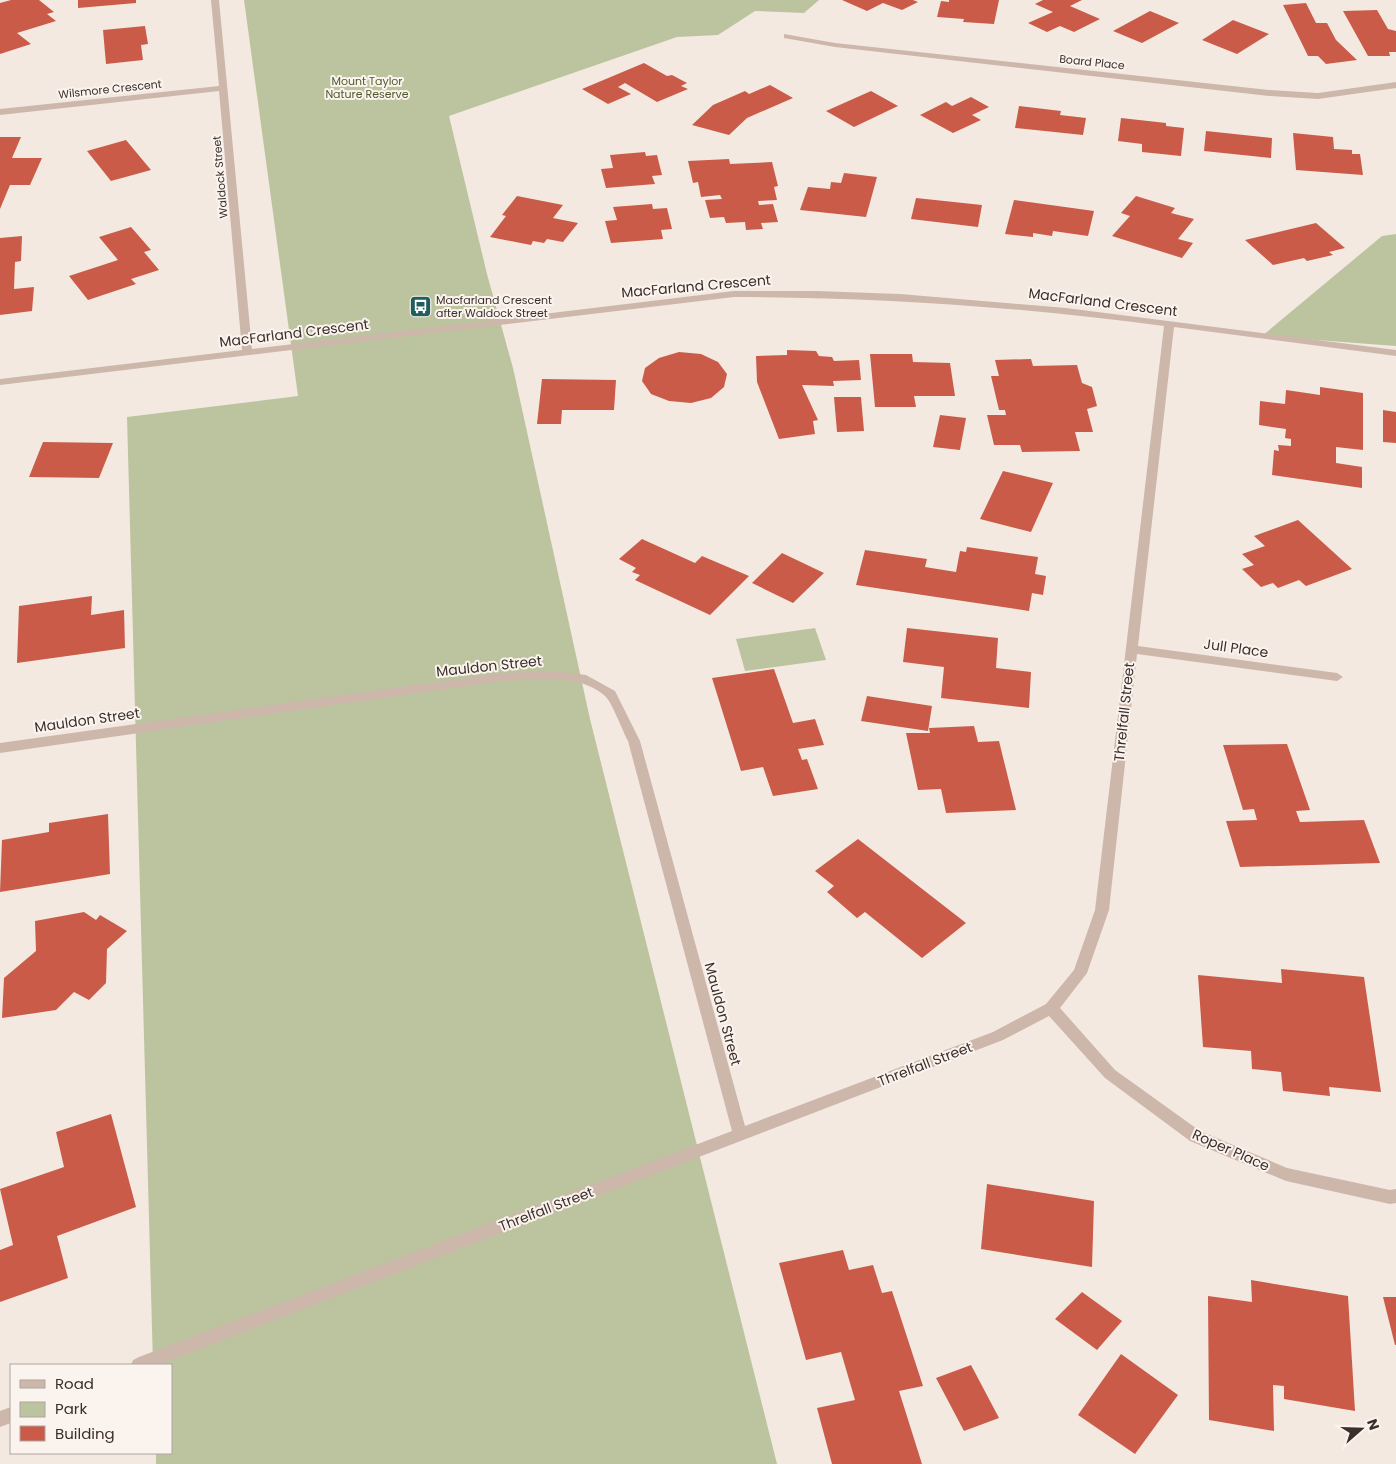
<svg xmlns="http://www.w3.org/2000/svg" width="1396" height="1464" viewBox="0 0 1396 1464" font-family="Poppins,sans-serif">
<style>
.green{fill:#bcc49f}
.building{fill:#ca5b49}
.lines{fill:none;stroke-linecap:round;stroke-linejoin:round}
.minor{fill:#cdb7ab;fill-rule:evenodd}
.labels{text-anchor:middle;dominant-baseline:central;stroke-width:4;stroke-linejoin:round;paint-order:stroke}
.far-street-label{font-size:11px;fill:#3b2e2b;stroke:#fbf4ee}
.far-park-label{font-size:11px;fill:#4f5b2d;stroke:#fbf4ee}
.far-poi-label{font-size:11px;fill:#3b2e2b;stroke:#fbf4ee;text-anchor:start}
.street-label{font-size:14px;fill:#3b2e2b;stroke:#fbf4ee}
</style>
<rect width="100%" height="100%" fill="#f4e9e1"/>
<g class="green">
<path d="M244,0H819L804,13L755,11L718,35L677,37L449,116L487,274L513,368L590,719L777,1464H156V1453H171V1365H153L127,417L298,396Z"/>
<path d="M1396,234V346L1262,336L1382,236Z"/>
<path d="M815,628L826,660L745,671L736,639Z"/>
</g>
<g class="building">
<path d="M11,0H39L54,12L47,14L56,21L17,33L31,44L0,54V3Z"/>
<path d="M78,0H136V3L78,8Z"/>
<path d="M842,0H913L918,2L902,10L883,3L867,11Z"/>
<path d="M949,0H999L994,24L963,22L964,19L937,17L941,1L949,2Z"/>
<path d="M1043,0H1082L1070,6L1100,19L1074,32L1060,26L1047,32L1028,23L1053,12L1035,4Z"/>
<path d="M1306,3L1316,23H1327L1336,40L1357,60L1326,64L1318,56H1308L1283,5Z"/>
<path d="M1377,10L1388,29L1396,31V52H1389L1390,56H1368L1343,11Z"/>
<path d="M1150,11L1179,23L1142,43L1113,31Z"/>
<path d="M1233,20L1269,34L1237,54L1202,40Z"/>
<path d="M145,26L148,44L141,45L143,60L106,64L103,30Z"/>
<path d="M644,63L667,76L672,75L687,83L681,86L688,89L657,102L625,83L618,87L631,94L608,104L582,89Z"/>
<path d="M770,85L793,98L747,118L729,135L692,125L713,105L745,91L749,94Z"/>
<path d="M871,91L898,106L854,127L826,111Z"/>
<path d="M971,97L989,107L972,115L981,120L953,133L920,115L946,102L952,106Z"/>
<path d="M1019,106L1061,111L1060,115L1086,118L1083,135L1015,128Z"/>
<path d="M1121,118L1166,123V126L1184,128L1181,156L1142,152V144L1118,141Z"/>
<path d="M1206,131L1272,138L1271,158L1204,151Z"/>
<path d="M1293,133L1333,137L1334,149L1352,150V154H1360L1363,175L1296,170Z"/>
<path d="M0,137H21L12,158H42L30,185H10L0,209Z"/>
<path d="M126,140L151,170L111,181L87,151Z"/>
<path d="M645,152L646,156L657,155L662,175L652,176L655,184L606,188L601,169L613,168L610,155Z"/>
<path d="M729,159L730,164L772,162L778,186L774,187L777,200L758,201L759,205L773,204L778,222L761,223L763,229L746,230L745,222L726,223L724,217L710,218L705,200L722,199L720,195L701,197L698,182L693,183L688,161Z"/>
<path d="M844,173L877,177L866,217L800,210L808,187L830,189L831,182L841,183Z"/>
<path d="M517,196L563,205L553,218L578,223L563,242L547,239L544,243L533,241L531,245L490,237L506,216L502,215Z"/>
<path d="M1136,196L1175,208L1171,213L1194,219L1178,239L1193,243L1182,258L1112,236L1130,216L1121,213Z"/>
<path d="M916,198L982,205L978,227L911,219Z"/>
<path d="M1014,200L1094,211L1088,236L1053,231L1052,236L1033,233V237L1005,234Z"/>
<path d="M652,204L653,209L667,208L672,229L661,230L663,239L611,243L605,221L617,220L613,207Z"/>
<path d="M1316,223L1345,248L1329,252L1333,255L1307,261L1304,258L1273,265L1245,240Z"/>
<path d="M131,227L151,250L144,252L159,270L131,279L136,284L88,300L69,276L118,260L99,237Z"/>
<path d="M22,236L21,261L15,262L14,289L34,287L32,311L0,315V238Z"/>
<path d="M787,350L816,351L819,356L832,357L834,361L859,360L861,380L833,381L834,386L802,385L818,420L813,421L815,434L779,439L757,382L756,356L787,355Z"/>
<path d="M679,352L701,354L718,362L727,374L724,387L711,398L691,403L669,401L651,394L642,381L645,368L659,358Z"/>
<path d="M870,354H912L913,362L950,363L955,396H914L916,407H875Z"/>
<path d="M1031,359L1033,366L1077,365L1082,383L1092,387L1097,406L1087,409L1093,432H1075L1080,451L1022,452L1020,445H994L987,415H1006L1005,410H999L991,376H999L995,360Z"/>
<path d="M542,379L616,380L614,410H562L561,424H537Z"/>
<path d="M1320,387L1363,393V450L1336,447V463L1362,467V488L1272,475L1274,450L1279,451L1278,445L1291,446V439L1285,438L1286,429L1259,425L1260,401L1285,404L1286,390L1320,395Z"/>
<path d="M834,397H861L864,431L837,432Z"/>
<path d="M1383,410L1396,412V443L1383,442Z"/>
<path d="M940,415L966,418L960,450L933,447Z"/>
<path d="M43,442L113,443L99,478L29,477Z"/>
<path d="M1003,471L1053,483L1031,532L980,519Z"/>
<path d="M1298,520L1352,569L1306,586L1299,580L1278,588L1273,583L1261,587L1242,569L1254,565L1242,554L1265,546L1254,536Z"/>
<path d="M642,539L695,563L702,556L749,576L710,615L635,580L640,575L632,572L636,568L619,559Z"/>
<path d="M967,547L1038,557L1035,574L1046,576L1043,595L1032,593L1029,611L856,585L865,550L927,559L925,567L956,572L960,551L966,552Z"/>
<path d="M782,553L824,573L793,603L752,583Z"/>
<path d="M92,596L91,615L124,610L125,648L17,663L19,606Z"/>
<path d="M907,628L998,638L996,668L1031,672L1029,708L941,698L944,667L903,662Z"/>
<path d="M774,669L793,723L815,719L824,745L798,749L802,760L807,759L818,789L773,796L763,767L741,771L712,678Z"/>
<path d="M867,696L932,706L928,731L861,721Z"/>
<path d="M974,726L978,742L999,741L1016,810L946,813L941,789L918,790L906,733H930L929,728Z"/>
<path d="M1287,744L1310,810L1296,811L1300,822L1364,820L1380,863L1240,867L1226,821L1257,820L1254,809L1243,810L1223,745Z"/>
<path d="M108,814L110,874L0,892L2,840L49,832V823Z"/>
<path d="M858,839L966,923L922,958L865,912L857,918L827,892L834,886L815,871Z"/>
<path d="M84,912L96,920L100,915L127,931L107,949L106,983L89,1000L74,992L56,1010L2,1018L4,978L36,951L35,921Z"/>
<path d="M1281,969L1364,977L1381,1092L1329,1087L1330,1096L1283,1091L1281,1072L1252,1069L1251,1051L1203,1047L1198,975L1282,983Z"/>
<path d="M111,1114L136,1207L57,1236L68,1278L0,1302V1250L13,1245L0,1189L64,1167L56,1132Z"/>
<path d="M987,1184L1094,1201L1092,1267L981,1249Z"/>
<path d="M843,1250L849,1270L873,1265L882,1293L892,1291L923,1386L899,1391L922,1464H832L817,1408L855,1400L841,1352L806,1360L779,1263Z"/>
<path d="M1251,1280L1348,1296L1355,1411L1284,1399V1386L1273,1385L1274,1431L1209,1420L1208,1296L1252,1302Z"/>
<path d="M1082,1292L1122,1321L1097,1350L1055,1319Z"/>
<path d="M1383,1297H1396V1345H1395Z"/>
<path d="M1121,1354L1178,1395L1135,1454L1078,1415Z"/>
<path d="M971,1365L999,1418L964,1431L936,1378Z"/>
</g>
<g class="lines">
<g class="minor">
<path d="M211,0H219L252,349L734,291H817L900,294L1066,308L1396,350V356L1174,327L1138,646L1337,673L1343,677L1337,681L1137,654L1109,910L1087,973L1060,1008L1115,1070L1200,1131L1287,1168L1390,1190L1396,1189V1203L1390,1204L1286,1181L1190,1141L1105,1078L1049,1016L1003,1040L158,1365H131L133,1360L139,1357L732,1131L628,741C623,732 612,702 605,696C578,672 535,680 501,681L0,753V743L501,673L554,671L586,675L615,691L640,741L745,1126L993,1032L1046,1004L1074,970L1095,910L1164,326C1021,307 878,297 734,297L0,385V379L242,350L219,91L0,115V109L219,86Z"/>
<path d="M784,34L835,43L1269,90L1318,93L1396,82V88L1318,99L1269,96L835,47L784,38Z"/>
<path d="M11,1407V1423L0,1427V1411Z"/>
</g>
</g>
<defs>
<symbol id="bus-square" viewBox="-11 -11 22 22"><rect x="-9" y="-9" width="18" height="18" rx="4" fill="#1e5f5c" stroke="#fbf4ee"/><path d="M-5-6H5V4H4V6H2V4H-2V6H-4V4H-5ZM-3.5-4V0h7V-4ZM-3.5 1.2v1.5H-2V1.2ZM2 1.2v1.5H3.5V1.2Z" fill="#fff"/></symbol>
</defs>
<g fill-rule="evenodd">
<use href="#bus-square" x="408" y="294" width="25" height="25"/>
</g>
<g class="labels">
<g class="far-street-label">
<text transform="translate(1092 62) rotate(6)">Board Place</text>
<text transform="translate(110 89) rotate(-6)">Wilsmore Crescent</text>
<text transform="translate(220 177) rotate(-95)">Waldock Street</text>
</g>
<g class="far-park-label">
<text x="367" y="81">Mount Taylor<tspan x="367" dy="13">Nature Reserve</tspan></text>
</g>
<g class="far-poi-label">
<text x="436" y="300">Macfarland Crescent<tspan x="436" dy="13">after Waldock Street</tspan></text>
</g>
<g class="street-label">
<text transform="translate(696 286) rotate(-5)">MacFarland Crescent</text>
<text transform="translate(1103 302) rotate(7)">MacFarland Crescent</text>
<text transform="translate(294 333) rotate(-7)">MacFarland Crescent</text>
<text transform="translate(1236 648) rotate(8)">Jull Place</text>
<text transform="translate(489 666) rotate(-6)">Mauldon Street</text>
<text transform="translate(1124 712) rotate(-84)">Threlfall Street</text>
<text transform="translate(87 720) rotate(-8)">Mauldon Street</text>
<text transform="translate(723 1014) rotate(75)">Mauldon Street</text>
<text transform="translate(925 1064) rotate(-21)">Threlfall Street</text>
<text transform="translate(1231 1150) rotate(24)">Roper Place</text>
<text transform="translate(546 1209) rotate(-21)">Threlfall Street</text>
</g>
</g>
<rect x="10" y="1364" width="162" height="90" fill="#fbf4ee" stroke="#aea5a0"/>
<rect x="20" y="1380" width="25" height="8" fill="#cdb7ab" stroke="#aea5a0"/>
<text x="55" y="1389" font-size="15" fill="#3b2e2b">Road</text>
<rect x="20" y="1402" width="25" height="15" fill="#bcc49f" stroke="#aea5a0"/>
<text x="55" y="1414" font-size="15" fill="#3b2e2b">Park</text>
<rect x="20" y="1426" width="25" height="15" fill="#ca5b49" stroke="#aea5a0"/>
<text x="55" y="1439" font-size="15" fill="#3b2e2b">Building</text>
<g transform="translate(1361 1429) rotate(70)" stroke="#fbf4ee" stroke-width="4" paint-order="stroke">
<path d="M0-4L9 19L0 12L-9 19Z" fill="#3b2e2b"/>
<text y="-8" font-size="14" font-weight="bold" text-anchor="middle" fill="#3b2e2b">N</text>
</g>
</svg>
